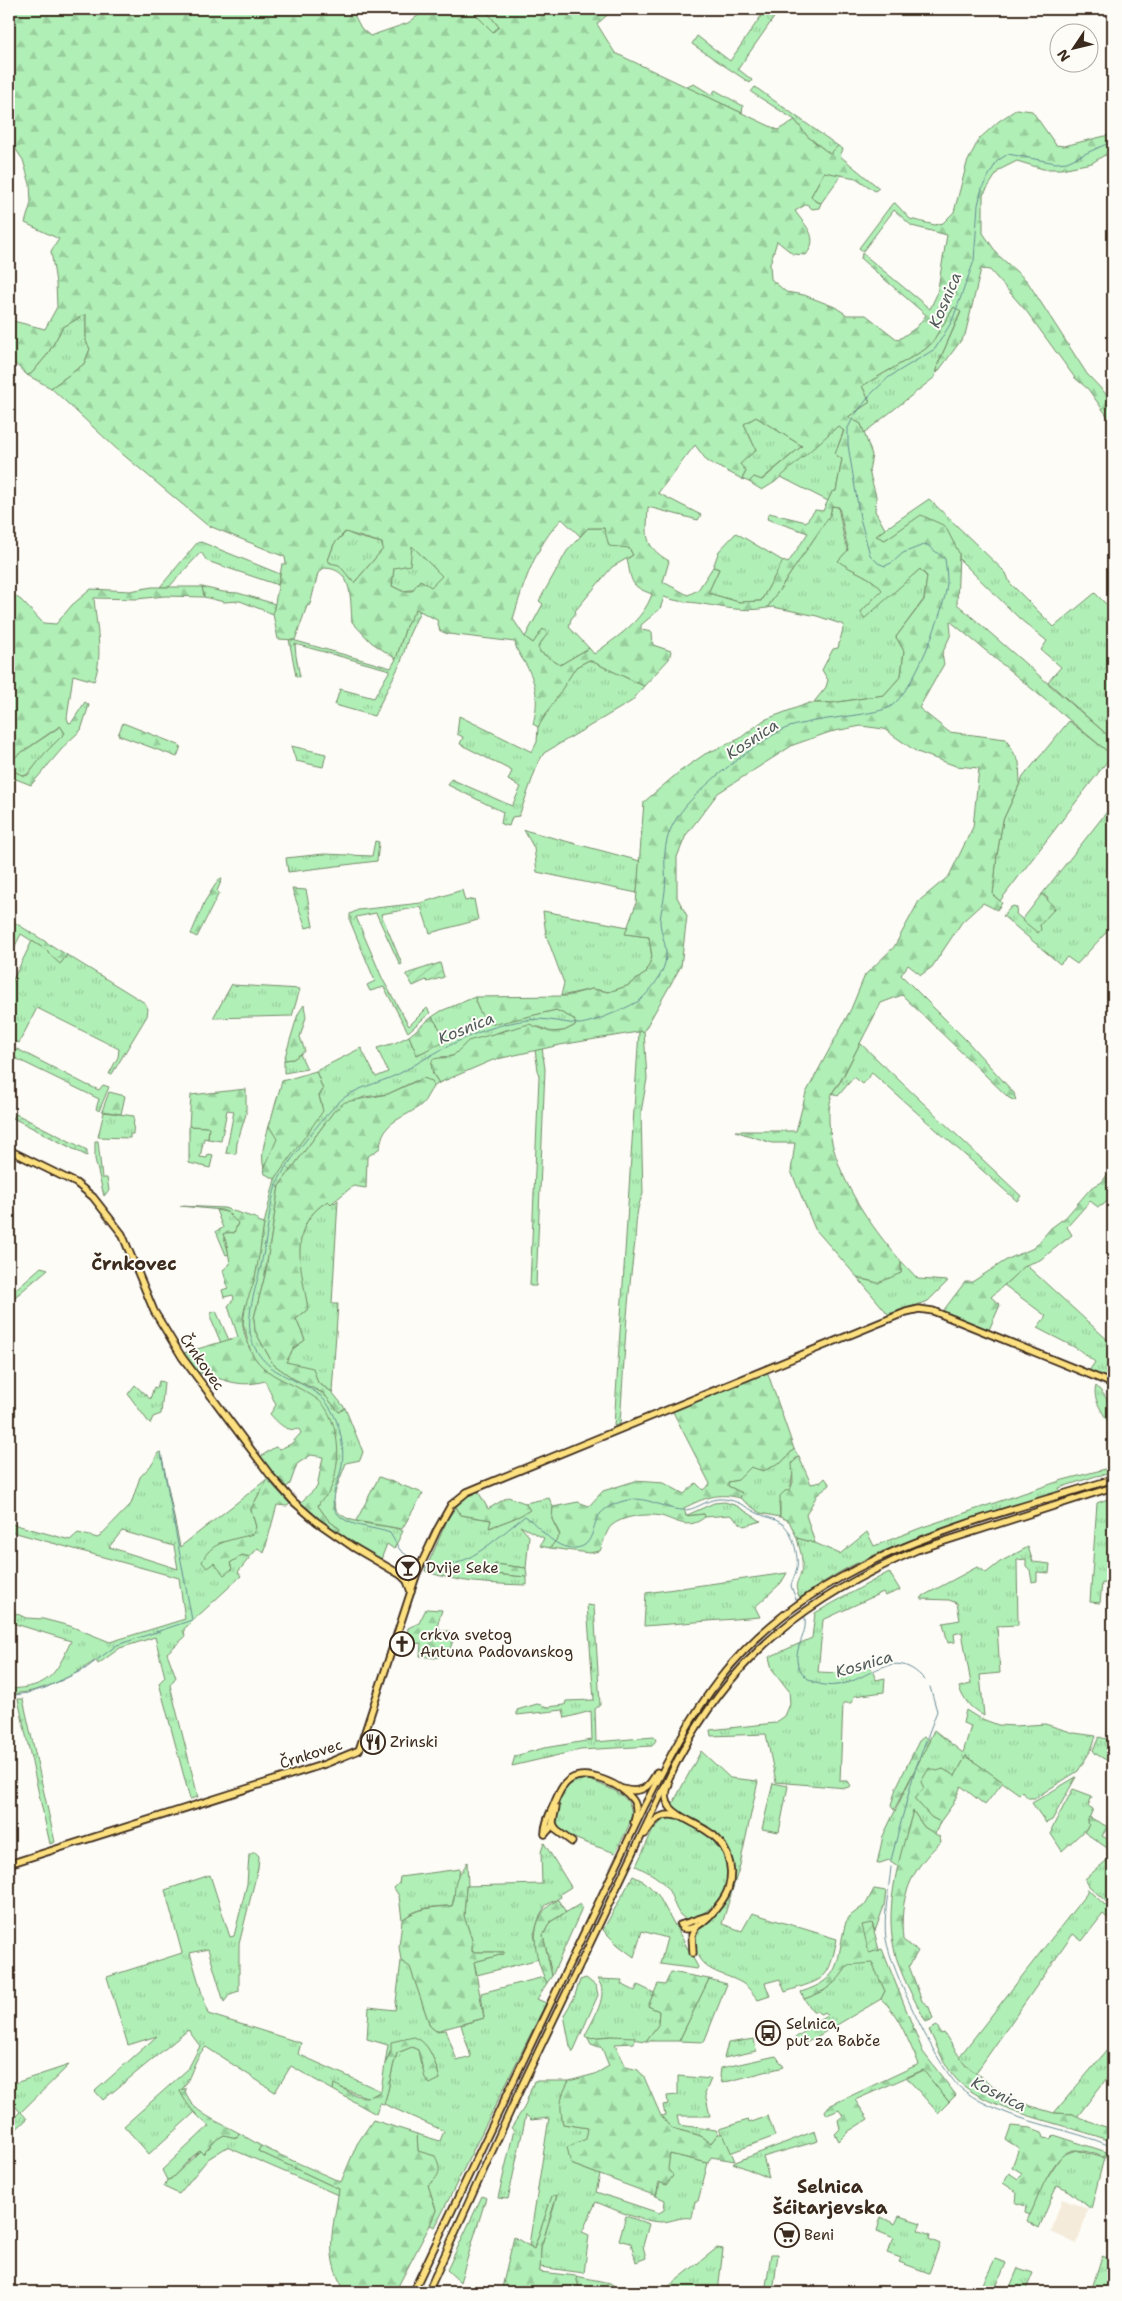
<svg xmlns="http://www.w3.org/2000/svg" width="1122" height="2301" viewBox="0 0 1122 2301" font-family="'Shantell Sans',sans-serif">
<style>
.built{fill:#f5ebda}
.grass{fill:url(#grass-tufts);stroke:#768c6a;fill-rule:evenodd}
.forest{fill:url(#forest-firs);stroke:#768c6a;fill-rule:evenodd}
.garden{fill:url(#garden-furrows);stroke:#768c6a}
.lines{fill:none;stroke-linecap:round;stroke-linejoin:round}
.stream{stroke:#678c95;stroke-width:1}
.major-casing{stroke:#3b2a1e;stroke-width:9}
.major{stroke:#fde080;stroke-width:5.5}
.labels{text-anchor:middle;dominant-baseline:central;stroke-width:4;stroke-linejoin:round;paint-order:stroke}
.street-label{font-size:15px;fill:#3b2a1e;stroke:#fdfcf7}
.poi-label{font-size:15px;fill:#3b2a1e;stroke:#fdfcf7;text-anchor:start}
.water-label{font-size:16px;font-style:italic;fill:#515b59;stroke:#fdfcf7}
.quarter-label{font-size:18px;font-weight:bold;fill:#3b2a1e;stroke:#fdfcf7}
</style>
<defs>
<pattern id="grass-tufts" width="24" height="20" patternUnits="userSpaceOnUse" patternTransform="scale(1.25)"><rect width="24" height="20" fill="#b0efb6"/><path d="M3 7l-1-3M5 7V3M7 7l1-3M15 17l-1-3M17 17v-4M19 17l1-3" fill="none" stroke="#98cd9c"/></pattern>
<pattern id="forest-firs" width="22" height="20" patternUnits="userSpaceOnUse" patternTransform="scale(1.25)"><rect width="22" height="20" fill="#b0efb6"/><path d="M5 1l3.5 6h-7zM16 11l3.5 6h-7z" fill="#98cd9c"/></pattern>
<pattern id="garden-furrows" width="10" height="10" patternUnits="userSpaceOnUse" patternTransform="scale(1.25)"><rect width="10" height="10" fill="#b0efb6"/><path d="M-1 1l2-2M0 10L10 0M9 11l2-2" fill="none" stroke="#98cd9c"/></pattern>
</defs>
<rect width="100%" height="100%" fill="#fdfcf7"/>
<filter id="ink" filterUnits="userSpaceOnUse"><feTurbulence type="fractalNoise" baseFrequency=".02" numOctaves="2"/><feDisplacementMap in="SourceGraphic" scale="10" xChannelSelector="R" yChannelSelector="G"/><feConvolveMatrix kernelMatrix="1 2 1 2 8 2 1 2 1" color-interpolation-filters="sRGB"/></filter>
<g filter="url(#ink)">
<path class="built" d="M1062,2199L1088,2209L1077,2244L1051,2232Z"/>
<g class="grass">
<path d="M470,9H485L499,27L493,32Z"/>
<path d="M766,9H780L738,69L752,80L750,83L692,44L697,36L730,61Z"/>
<path d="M694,84L712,95L715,90L743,106L742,113L686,87Z"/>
<path d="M755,87L838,146L830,154L807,136L795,120L751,92Z"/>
<path d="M824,172L842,174L821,203L815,201L811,196Z"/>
<path d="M954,307L961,311L938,364L935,377L864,433L861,424L848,417L870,402L862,386L924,350L931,344Z"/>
<path d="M86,314V341L90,349L84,364L51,388L27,375L31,374L47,355L63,327Z"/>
<path d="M756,417L802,446L761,480L754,477L749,482L742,479L746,471L739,464L756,450L744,424Z"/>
<path d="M838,426L844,430L835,454L842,459L836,491L832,492L828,501L779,476Z"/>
<path d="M929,499L1006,573L1010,583L1054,627L1095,593L1113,611V648L1110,650L1113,674V740L1048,682L1061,667L1041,650L1047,641L1020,619L959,559V553L921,516L885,540L875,536Z"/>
<path d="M832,506L838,507L845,542L848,550L839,561C853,572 872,576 882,590L861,612L864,618L920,569L927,577L924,599L896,637L904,651L901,676L884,695L832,703L814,702L826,687L828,680L822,670L833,649L838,648L844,625L817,616L773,607L767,608L830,515Z"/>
<path d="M588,528H604L629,548L633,555L612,567L575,611L576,613L571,619L569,627L589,648L560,665L540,652L537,647L547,633L543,629L533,643L525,637L543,604L539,601L567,551Z"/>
<path d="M346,532L358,537L382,543L383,549L354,583C347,572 333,568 328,560L334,544Z"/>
<path d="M736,533L783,561L761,601L739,602L708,593L719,569L713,567L719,551Z"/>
<path d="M201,542L280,574L278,585L207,561L201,552L169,587H160L197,543Z"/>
<path d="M411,545L442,576L431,588L402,591L392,586L394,568L412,551Z"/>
<path d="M202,587L223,592L238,593L275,604L273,614L240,601L224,602L204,597Z"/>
<path d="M416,609L420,611L409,635L401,662L374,716L335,705L340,689L374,698L390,670L295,644L296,656L300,677L296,676L289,639L391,668L396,659L406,626Z"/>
<path d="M589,660L644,686L632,701L544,753L538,763L519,816L512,817L509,826L501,824L503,812L448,785L451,779L512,806L521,787L508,780L512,771L460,744L463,737L457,734L459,716L532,752L537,742L538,727L567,680L576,667Z"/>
<path d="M1069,721L1112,755L1000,901L993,895L997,855L1003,820L1023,777Z"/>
<path d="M61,726L66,733C59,740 29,775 24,776L9,769V761Z"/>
<path d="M291,746L326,754L323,767L296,761Z"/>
<path d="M1113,804V925L1077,964L1067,957L1060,964L1003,916L1011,907L1014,906L1017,908L1016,914L1038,932L1048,898L1042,894Z"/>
<path d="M524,830L640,861L637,893L537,872L534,848Z"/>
<path d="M375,841L379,842L377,861L288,872L286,858L324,854L372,856Z"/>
<path d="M462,890L465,901L474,899L478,920L430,933L421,907L381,914L402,964L400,965L376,913L356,917L383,980L409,1026L427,1008L430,1013L408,1032L384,987L370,991L367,985L375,981L350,921V914L358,910L421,903Z"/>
<path d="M543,911L628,927L626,934L649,937L652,957L646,973L627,986L609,992L592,989L561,996L564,983L546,935Z"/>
<path d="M32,941L48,951L60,964L67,955L145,1003L148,1009L147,1016L112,1074H109L118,1057L119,1049L37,1008L19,1043L9,1039V988Z"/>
<path d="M232,984L233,985L300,989L292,1016L213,1018Z"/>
<path d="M475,997C477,1010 483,1021 496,1023L556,1010L575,1019L576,1025L564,1031L550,1032L540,1027L505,1030L480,1039L469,1041L453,1056L441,1057L432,1073L439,1083L433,1087L432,1081H415L388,1094L364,1097L334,1111L279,1186L265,1275L254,1318L255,1331L273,1364L294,1379L323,1393L339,1412L345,1408L363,1452L360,1460L346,1463C343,1472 334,1491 334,1500C333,1528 387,1522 403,1531L394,1549L387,1544L380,1562L337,1534L340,1529L329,1521L318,1506L320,1501L329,1492L337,1461L306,1394L269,1373L259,1364L251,1353L243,1323L246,1302L255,1277L264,1224L275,1179L322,1106L319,1096L323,1090L316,1071L361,1048L376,1077L388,1072L377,1048L395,1043L409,1036L417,1055L447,1040L432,1017L441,1011Z"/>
<path d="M639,1031H644L647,1079L641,1112L643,1194C634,1213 637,1230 634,1250C626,1308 624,1366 620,1424L614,1426Z"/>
<path d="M860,1043L1021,1196L1017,1201L872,1073L863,1084L854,1077L838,1096L832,1093L841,1081Z"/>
<path d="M542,1048L545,1069L536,1286H530L539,1077L535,1050Z"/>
<path d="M17,1049L87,1085L99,1090L103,1085L109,1087L99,1111L96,1109L99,1099L13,1057Z"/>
<path d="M300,1054L307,1069L284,1073V1060L293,1059Z"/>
<path d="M104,1112L134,1116L133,1134H130V1138L98,1137Z"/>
<path d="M189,1126L209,1127L208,1139L204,1138L200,1157L207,1158L208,1154L213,1155L210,1168L189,1163Z"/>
<path d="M269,1126L278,1139L264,1169C260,1154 265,1140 269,1126Z"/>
<path d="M338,1200L332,1304H338L332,1392L286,1362L294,1348L305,1340L296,1319L308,1309C301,1270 286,1226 328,1201L335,1203Z"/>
<path d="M216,1210L227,1212L238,1223L234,1233L223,1234L229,1254L226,1255L216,1231L223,1228Z"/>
<path d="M901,1261L918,1279L948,1281L928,1301L888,1314L857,1277L870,1281L901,1273Z"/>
<path d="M1026,1265L1111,1343L1113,1341V1381L1089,1371L1095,1362L1078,1349L1037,1328L1046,1316L1004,1285Z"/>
<path d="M41,1267L48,1269L9,1302V1295Z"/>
<path d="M216,1311L229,1340L221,1343L211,1319V1313Z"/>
<path d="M159,1381L164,1382L161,1414L153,1417L150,1424L128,1394L135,1385L150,1399L154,1387L157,1388Z"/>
<path d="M1096,1386C1111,1400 1113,1412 1113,1432C1108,1417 1091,1402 1096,1386Z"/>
<path d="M794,1449L799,1457L795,1459L790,1491L779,1503L780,1517L760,1513L740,1498L742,1493L728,1486V1482L738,1480L751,1467L781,1463Z"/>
<path d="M161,1452L180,1547L267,1479L251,1509L256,1527L253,1535L219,1543L214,1563L232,1569L230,1563L242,1555L250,1557L238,1572L241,1576L184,1629L185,1637L167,1653L176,1677L170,1685L198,1797L190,1799L159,1683L165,1677L155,1637L120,1648L98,1664L96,1660C70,1678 41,1693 9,1694V1689C49,1687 55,1676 71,1641L9,1622V1610L26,1618L43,1619L70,1626L110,1642L185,1619L179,1578L9,1531V1523L70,1540L78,1533L98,1538L131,1504L140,1477L153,1463L158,1453ZM122,1531L174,1546L178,1569L109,1547Z"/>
<path d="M1113,1467V1473L1096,1476L1059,1488L1060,1491C991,1513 920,1532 855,1564C836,1573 818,1586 800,1598C791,1582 801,1581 802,1567C803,1558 799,1547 797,1538L815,1543L840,1554L867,1532L874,1546L923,1527L1063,1480Z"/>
<path d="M1113,1497V1570L1111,1584L1102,1583L1100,1603L1090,1602L1097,1503Z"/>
<path d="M549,1498L553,1507L552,1519L560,1536L550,1548L540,1546L544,1538L520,1526L529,1536L526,1568L495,1564L494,1574L527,1577V1585C493,1584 457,1583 425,1571L448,1518L456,1507L461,1515L491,1520L490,1528C503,1522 518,1518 529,1510L525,1503Z"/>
<path d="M725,1502L737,1506L761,1521L744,1526L730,1515L705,1517L704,1514L685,1516L714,1503Z"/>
<path d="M1028,1547L1033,1562L1050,1564L1049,1573L1037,1572V1581L1032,1582L1030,1570L1026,1566V1559L1017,1560L1018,1625L997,1626L1000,1673L980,1675L984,1716C971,1708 964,1702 959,1687L971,1684L962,1632L954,1634L955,1642L948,1643L943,1623L960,1620L957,1603L949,1600L921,1599L923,1596L977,1567L986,1573L1000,1562Z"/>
<path d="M889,1572L900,1590L885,1596L883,1592L823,1620L818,1672C837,1673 852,1674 869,1663L876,1680L885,1678L884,1692L854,1696L852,1703H843L840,1781H848L851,1786L846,1788L776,1782L766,1734L711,1736L710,1730L775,1723L785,1716L790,1704L789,1691L772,1669L769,1657L812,1638L815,1613Z"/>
<path d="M787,1573L781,1583L755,1607L760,1617L644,1626L646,1593Z"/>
<path d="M587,1605L594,1606L600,1705L595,1709L596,1742L654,1737L656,1740L652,1746L580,1750L512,1766L515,1756L544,1748L592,1740L591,1711L565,1718L563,1710L517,1715V1710L537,1704L548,1707L565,1705L566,1701L594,1700Z"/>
<path d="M18,1699H23L55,1842L50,1844Z"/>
<path d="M966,1710L977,1717L998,1725L1015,1726L1045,1724L1074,1733L1096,1736L1091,1750L1078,1771L1035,1798H1028L1022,1791L1019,1794L966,1756L955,1776L943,1769L915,1799L931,1817L940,1822L935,1834L924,1827L913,1811L898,1866L889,1860L877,1864L883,1836L934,1730L963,1753L971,1726L963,1723Z"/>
<path d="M1099,1737L1113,1741V1764L1096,1754L1093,1750Z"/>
<path d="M701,1751L730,1778L758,1781L740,1865L722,1924L742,1931L752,1913L837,1939C828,1982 826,1978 785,1992L780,1979L765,1983L770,1996L758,2000C753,1994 749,1987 742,1983C725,1973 704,1973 696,1952C693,1945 693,1936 696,1929C699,1924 706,1921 711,1917C731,1902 736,1882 727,1859C724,1852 722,1841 717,1835C705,1822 685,1817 671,1807Z"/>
<path d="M1076,1777L1052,1820L1046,1823L1032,1803Z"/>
<path d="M579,1779C590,1779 599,1784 609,1788C646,1805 629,1825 615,1853C603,1848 561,1837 556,1825C554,1818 557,1808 559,1802C562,1791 569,1783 579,1779Z"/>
<path d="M773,1783L788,1786L779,1832L762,1829Z"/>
<path d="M1073,1789L1092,1796L1088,1806L1093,1809L1087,1823L1090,1825L1062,1851L1051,1834L1052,1828Z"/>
<path d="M666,1817C714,1824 756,1877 705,1912C699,1916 690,1921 684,1918C676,1914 673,1898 669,1891C661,1878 650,1873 636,1866L653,1830Z"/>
<path d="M544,1843L571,1887L560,1894L561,1897L546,1905L540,1915L534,1934L539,1959L477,1975L474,1962L503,1954L504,1952H472V1940L464,1916L466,1886L542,1884L541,1852Z"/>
<path d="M255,1852L259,1856L258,1868L239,1944V1991L230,1994L224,2002L208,1949L190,1953L208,2014L301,2043L298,2054L381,2091L369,2098L334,2085L333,2090L291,2066L275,2092L206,2047C193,2057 191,2083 180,2091L194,2113L149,2154L124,2126L188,2069L200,2046L188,2030L103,2100L95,2091L157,2036L128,2045L107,1977L182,1953L165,1890L210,1875L230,1937L234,1936L247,1884L249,1855Z"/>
<path d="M1113,1855L1112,1880L1113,1908L1089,1886L1085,1879Z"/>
<path d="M460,1869L452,1906C433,1906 416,1908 402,1920L399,1896L394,1888L399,1883L400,1877Z"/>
<path d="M633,1876L645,1882L658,1895L698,1967L697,1969L660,1964L667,1938L642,1931L634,1957L618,1945L603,1930Z"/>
<path d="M1087,1889L1113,1912V1923L1103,1914L1082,1941L1073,1934L975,2074L959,2057L1087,1893Z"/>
<path d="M580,1904L582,1907L579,1915L552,1976L543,1935L550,1922Z"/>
<path d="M401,1961L410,1966L430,2026L436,2031L446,2030L457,2061L471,2057L461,2025L484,2018L481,1993L544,1977L547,1983L537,1999L546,2003L435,2227L430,2225L436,2210L428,2185L435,2156L418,2152L417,2134L440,2141L444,2131L384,2104C390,2087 391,2070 397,2053L412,2047L418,2050L421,2065L440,2079C435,2064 431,2043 414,2038L392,2048L385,2064L388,2045L367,2039L369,2007L395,2010Z"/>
<path d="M861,1962H872L885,1991L881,1999L801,2046L795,2038L810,2028L809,2026L827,2016L825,2012L820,2014L817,2011H813L804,1999L824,1991L848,1965Z"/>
<path d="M586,1978L596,1986L598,1995L573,2052L570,2046L564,2015L574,1998L580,1980Z"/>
<path d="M597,1979L622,1980L621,1984L635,1991L638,1985L654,1993L648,2006L659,2011V2024L646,2041L611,2036L588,2038L585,2036C592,2020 611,1994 597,1979Z"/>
<path d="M709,1979L727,1984L704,2042L679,2041Z"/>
<path d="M754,2039L756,2051L724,2058L728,2043Z"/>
<path d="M1113,2043V2070L1077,2117L1073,2114L1054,2113Z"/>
<path d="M776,2056L784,2067L722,2083L720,2076L721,2068Z"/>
<path d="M69,2065L21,2112L27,2119L9,2136V2123L20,2112L9,2098V2085Z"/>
<path d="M924,2070L949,2102L938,2113L907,2078Z"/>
<path d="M678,2076L711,2079L705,2093L710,2116H677L679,2125L716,2130L718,2134L711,2143L698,2135L671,2128L661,2116L665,2115L663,2105L668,2104L667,2096L678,2095Z"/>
<path d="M534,2081H569C560,2097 560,2107 563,2124L588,2128L587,2139L571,2164L600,2175L596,2192L659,2213L664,2210L665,2200L656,2196C660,2181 667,2170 670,2154L708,2163L698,2201H695L692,2218C680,2216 672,2222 661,2222C639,2221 616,2210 596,2202L582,2232L589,2235L584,2273L540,2267L541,2247L557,2196L552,2197L534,2249L529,2245L549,2118L531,2120L526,2115L508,2199L498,2198L514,2130L511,2128L524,2108Z"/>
<path d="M768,2116L775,2136L730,2153L719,2129L748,2120L749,2123Z"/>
<path d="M815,2131L818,2141L763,2157L769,2178L733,2163Z"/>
<path d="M239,2133L261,2146L258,2151L339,2189L338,2195L227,2147L208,2159L179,2194L164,2187L167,2180L171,2179L200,2151L203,2154L217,2139L224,2135L237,2138Z"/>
<path d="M1076,2150L1104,2158L1091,2209L1066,2189L1057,2185L1039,2228L1027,2221L1044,2182L1062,2155Z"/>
<path d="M482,2196L486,2198L460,2282L447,2270Z"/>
<path d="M626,2216L649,2224L643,2246L646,2258L636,2262L631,2243L619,2240Z"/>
<path d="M899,2216L921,2223L918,2230L930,2235L929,2239L940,2244L929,2273L899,2262L901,2258L887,2253L894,2238L877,2231L881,2217L895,2224Z"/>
<path d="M717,2248L723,2249L718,2292H670L668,2287Z"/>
<path d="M771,2254H778L773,2292H765Z"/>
<path d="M1102,2256L1113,2260V2292H1091Z"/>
<path d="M995,2259L1006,2263L994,2292H979Z"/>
<path d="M1018,2268L1033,2273L1025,2292H1008Z"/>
<path d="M576,2276L610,2283L613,2285L615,2292H580Z"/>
</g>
<g class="forest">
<path d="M9,9H351L361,28L370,36L408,23L427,9H470L493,32L499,27L485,9H545L557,14L565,9H614L597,24L615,53L778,130L795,120L807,136L830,154L838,146L843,149L840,156L879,188L875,191L856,178L824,172L811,196L815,201L821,203L819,208L812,209L807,204L795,211C806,227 820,237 806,255L793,254L777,241L770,264L771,279L786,292L804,295L835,307L847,315H866L898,340L917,327L926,315L861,259L862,253L930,309L937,294L947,235L912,226L894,210L863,251L859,248L892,204L895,203L910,219L935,225L943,223L954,212L967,163L979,139L999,121L1017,109L1032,111L1056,145L1064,146L1113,134V153L1103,156L1092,163L1061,169H1043L1017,161L999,170L983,195V233L998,255L1027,281L1087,374L1107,395L1113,389V424L1088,389L1075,378L1027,312L990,270L981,269L965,335L937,373L938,364L961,312L954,307L931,344L924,350L862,386L870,402L848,417L861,424L872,455L869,471L876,496L875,511L885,529L876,536L885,540L921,515L945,526L959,553L957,604L1113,740V756L950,621L951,634L942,654L944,664L919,708L949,732L1006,739L1019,762L1020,783L1003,820L997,855L993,895L1002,903L997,910L983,903L962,922L932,967L921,975L908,965L901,975L966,1040L1014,1093L1016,1101L1009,1098L902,995L881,1003C868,1028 855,1053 842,1078C840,1083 834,1088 832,1094C816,1150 866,1222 901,1261V1273L878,1283L857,1277L815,1229L791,1171L795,1143H772L735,1131H796L806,1093L851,1009L865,975L894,947L919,901L949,876L973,827L979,768L956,766L917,752L884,729L861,726L830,732L793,745L718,793L686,835L677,857V897L687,916L681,966L644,1031L560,1045L493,1060L439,1083C434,1075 429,1069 433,1059L453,1056L468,1041L529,1024L550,1032L564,1031L576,1025L574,1019L556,1010L496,1024C483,1021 477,1010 475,997L566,996L592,989L609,992L627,986L646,973L652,957L649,937L625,934L636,904L644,802L679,772L705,754L739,739L764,720L809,703H832L884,695L901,676L904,651L896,637L924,600L927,576L920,569L864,619L861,612L882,590C872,576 853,572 838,561L848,550L839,507L832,506L830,515L767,608C743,612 727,608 703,604C687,601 681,603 664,597L660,609L641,625V630L652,632L653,645L671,651L669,659L644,686L589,660L576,667L538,727L533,724C539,701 537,684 525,663C521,657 516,650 515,642L448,634L440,631L437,620L416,609L406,626L396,659L371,642L352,622C350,601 354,568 324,568L318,573L310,605L307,606L295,640L278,639L273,614L282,564H286L285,557L207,525L120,452L51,388L84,364L90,349L86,341V314L63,327L47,355L31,374L27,375L9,358V320L45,329L57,307L56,283L51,251L59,239L25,223L31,203L30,184L23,160L9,139ZM756,417L802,446L762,480L754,477L749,482L762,490L775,482L838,426L844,431L835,454L842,459L836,491L832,492L823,511L815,510L806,522L769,513L767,519L808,533L788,563L783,561L761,601L739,602L708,593L719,569L713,567L698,590L688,595L663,582L669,561C642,545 647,535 648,507L698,520L701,515L658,493L695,445L707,461L742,479L746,471L740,464L756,450L744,424ZM562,519L580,536L588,528H604L609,546L629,548L633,555L627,559C632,581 629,586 652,594C643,621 617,637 594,654L589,648L560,665L540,652L538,647L548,633L543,629L533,643L525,637L513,619C523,585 536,544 562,519ZM345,532L382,543L383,549L354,583L339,565L330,563L328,560L334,544ZM412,546L442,576L431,587L420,580L412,591H402L392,586L394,568L410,565Z"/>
<path d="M152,587H202L204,597L165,596L137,599L94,598C96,625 104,655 94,681L73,675L67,718L69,723L72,722L85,702L89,705L81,730L67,743L31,785L16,779L9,780V769L24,776L28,775L44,754L65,733L60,726L9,761V592L21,600L43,623L56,624L72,605L91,589L130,591Z"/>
<path d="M123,723L181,746L177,757L118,735Z"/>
<path d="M219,879H222L217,891L219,893L197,937L191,934L205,901Z"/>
<path d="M292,889L306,890L313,926L306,928Z"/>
<path d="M1042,894L1055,908L1040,925L1041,930L1038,933L1022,920Z"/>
<path d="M9,919L67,955L60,964L49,954L48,951L21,934L9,958Z"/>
<path d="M304,1005L306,1017L300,1037L305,1051L293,1059L284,1060L298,1014Z"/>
<path d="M432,1017L447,1040L417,1055L409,1036Z"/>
<path d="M316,1071L323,1090L319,1096L323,1111L275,1179L265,1174L264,1169L277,1139L269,1126L282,1081Z"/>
<path d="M423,1078L432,1081L433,1087C429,1092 426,1100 422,1104C404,1120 382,1119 380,1148L367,1157L366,1188L353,1186L331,1204L328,1201C286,1226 302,1270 308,1309L296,1319L305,1340L294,1348L286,1362L313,1368L318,1383L332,1392L345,1408L339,1412L323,1393L294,1379L273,1364L255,1331L254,1318L265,1275L279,1186L334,1111L345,1102L388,1094Z"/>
<path d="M246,1089V1114L237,1143L236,1154L226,1153L234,1111L227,1110L221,1141L208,1139L209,1127L189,1126L191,1095Z"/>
<path d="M109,1092L125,1096L121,1114L102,1111Z"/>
<path d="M95,1141H98L102,1178H107L109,1190L104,1196L95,1159Z"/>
<path d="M1113,1167V1195L1103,1205L1098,1207L1090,1201L1067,1227L1072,1235L1040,1260L1026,1265L991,1297L1000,1305L988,1332L943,1311L965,1282H972L1008,1259L1034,1248L1051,1228L1066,1217L1091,1188L1102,1182Z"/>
<path d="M180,1206L224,1208L258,1219V1222L264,1224C261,1241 259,1260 255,1277C251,1295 239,1312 244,1332C255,1378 284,1376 317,1399C333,1410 340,1443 337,1462C336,1471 334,1484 329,1492C326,1498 320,1499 318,1506L329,1521L340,1529L337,1534L298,1505L317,1487L323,1457L311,1455L297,1464L290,1484L284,1489L260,1457L275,1447L280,1449L291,1444L301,1433L299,1429C286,1432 278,1423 270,1414L276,1405L265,1381C236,1389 224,1378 196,1372L184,1353L238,1337L228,1306L234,1299L233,1295L224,1297L222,1290L228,1288L223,1270L230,1264L227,1244L223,1234L228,1232L234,1233L238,1223L227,1212L221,1210Z"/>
<path d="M767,1371L794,1449L781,1463L763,1471L751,1467L738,1480L728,1482V1486L742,1493L740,1498C718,1492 704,1498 684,1508L686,1516L704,1514L705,1517C688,1531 676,1520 661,1516C647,1513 622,1516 611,1526C606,1531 603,1544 600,1551L589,1553L550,1548L560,1535L552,1519L553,1507L578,1502L589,1506L603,1491L635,1481L664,1483L684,1494L696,1483L703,1490L710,1484L672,1410Z"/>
<path d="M799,1457L811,1484L821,1482L825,1478L830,1485L817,1495L806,1515L815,1543L797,1538L789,1521L780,1517V1496L785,1491L790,1490L793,1482L792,1463Z"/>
<path d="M379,1477L423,1493L402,1529L356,1521Z"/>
<path d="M267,1479L290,1504L287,1506L277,1505L264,1553L258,1548L250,1557L242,1555L230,1563L232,1569L224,1575L214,1563L207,1568L202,1562C210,1541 233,1540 253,1534L256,1527L251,1509Z"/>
<path d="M478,1491L488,1509L508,1497L525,1503L530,1510C518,1518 503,1522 489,1528L491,1520L461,1515L456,1507L470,1494Z"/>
<path d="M495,1564L526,1568L527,1577L494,1574Z"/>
<path d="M426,1609L442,1610L438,1623L440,1631H450L453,1640L449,1653L435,1658L420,1656L421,1643L406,1645L408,1628L419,1623Z"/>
<path d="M924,1737L930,1740L894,1810L891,1806L896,1788L919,1741Z"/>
<path d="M966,1756L1003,1782L985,1805L961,1786L953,1804L940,1822L931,1817L915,1799L924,1788L921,1782L929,1768L937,1771L943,1769L955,1776Z"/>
<path d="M913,1811L924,1827L940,1837L941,1842C910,1870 899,1898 903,1940L918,1951L909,1966L922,2001L929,2007L933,2019L926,2022C914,1999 899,1973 894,1948C884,1903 901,1853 913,1811Z"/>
<path d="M1089,1817L1108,1827L1102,1836L1113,1842V1852L1084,1832L1089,1825L1087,1823Z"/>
<path d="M467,1862L468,1886H466L464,1916L472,1940V1952H504V1954L474,1962L484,2018L436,2031L430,2026L410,1967L401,1961L399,1947L402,1920C417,1908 433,1907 452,1906C456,1897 453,1885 458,1876C461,1871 465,1868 467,1862Z"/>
<path d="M874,1889L886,1891L884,1906L875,1931L872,1923L870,1952L882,1949L923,2052L956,2095L949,2102L923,2070L855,2100L868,2119L849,2131L839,2141L835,2134L840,2129L838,2120L843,2116L839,2110L827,2115L825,2111L829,2106L919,2064C909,2044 899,2013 881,1999L885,1991L872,1963L848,1965C837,1984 825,1992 804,1999L801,1992C845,1978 835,1960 846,1922L850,1916L866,1904Z"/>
<path d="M558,1900L566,1912L550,1922L543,1935L552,1976L547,1983C533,1956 526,1915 558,1900Z"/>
<path d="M671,1972L709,1979L679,2041H646L658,2025L659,2011L648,2006L658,1984L665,1985Z"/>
<path d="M937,2026L941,2034L944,2033L965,2065L1004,2094L1030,2106L1054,2113L1073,2114L1089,2122L1113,2129V2142C1071,2125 987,2111 957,2080C944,2066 937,2046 929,2030Z"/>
<path d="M611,2036L635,2037L634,2043L615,2044L626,2067L638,2070L644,2077L661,2116L671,2128L698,2135L711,2143L718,2134H723L735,2161L711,2157L708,2163L670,2154L668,2169L673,2176L666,2185L659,2182L656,2196L571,2164L567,2147L586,2139L588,2128L563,2124C560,2105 559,2099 569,2081L595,2074L609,2066L602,2048L591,2044L588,2038Z"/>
<path d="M414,2037C431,2043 435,2064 440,2079L430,2084L425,2078L418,2050L412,2047L397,2053C391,2070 390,2087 384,2104L380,2103L376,2114L333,2090L334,2084C352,2093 364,2104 381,2091L385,2064L391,2052V2042Z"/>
<path d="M185,2088C186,2111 222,2123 239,2133L237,2138L224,2135L217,2139L203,2154L200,2151L193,2156L171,2179L167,2180L162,2170L209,2126C197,2116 187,2106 180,2091Z"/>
<path d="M373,2120L417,2134L418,2151L435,2156C442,2169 440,2177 428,2185L436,2210L430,2225L395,2292H346C322,2257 334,2226 339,2189L258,2151L261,2146C288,2159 314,2170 341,2182L357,2144Z"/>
<path d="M1011,2126L1031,2128L1042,2132L1044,2138L1050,2139L1054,2135L1113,2154V2160C1102,2157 1087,2150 1075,2150C1054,2150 1038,2198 1030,2215L1025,2213L1026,2206L1016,2203L1017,2192L1003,2183L1009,2173L1018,2179L1022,2173L1012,2167L1019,2148L1006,2140Z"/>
<path d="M557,2195L541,2247L540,2272L576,2276L580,2292H501L514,2237L534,2249L552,2196Z"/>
</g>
<g class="garden">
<path d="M440,963L444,977L428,982L426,980L413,986L406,974Z"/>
<path d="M16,1114L87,1150V1156L13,1118Z"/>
<path d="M872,1923L879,1950L869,1953L862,1925Z"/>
</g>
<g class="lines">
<g class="stream">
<path d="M418,1564L400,1550L390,1533C375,1527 356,1528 342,1518C325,1505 337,1486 341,1470C347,1444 337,1406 314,1391C301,1383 287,1378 275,1370C231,1339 256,1297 263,1255C268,1232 269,1205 277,1183C284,1166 330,1107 345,1097C362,1085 386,1082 406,1070C444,1047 482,1026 527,1020C545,1017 561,1023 579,1024C590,1024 630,1007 640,1000C651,991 665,972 666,957C667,945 660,933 660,920C661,911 664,901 665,891C667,874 662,858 667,840C673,816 692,798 710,782C726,767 763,740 782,730C790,726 801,724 810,722C827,718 878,714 890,707C913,693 946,608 947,582C947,574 946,567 945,559L926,544L903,553L893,562L885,566L878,563L870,555L860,518L848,445V428L854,416L872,393L889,377L935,349L952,321L974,261L978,205L982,188L997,161L1008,154L1056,163L1067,162L1113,141"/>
<path d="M424,1567C464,1573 496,1538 525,1516C541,1527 553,1549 575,1548C595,1547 591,1525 600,1514C606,1507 616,1503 624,1501C645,1494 662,1509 682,1510C695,1511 705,1500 718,1499C734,1498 744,1506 757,1513C765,1517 774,1518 781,1523C792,1529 799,1556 797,1568C796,1574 792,1580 791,1586L797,1602"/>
<path d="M804,1614C812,1637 782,1655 807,1678C812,1682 818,1684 824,1685C865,1691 889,1639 925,1680"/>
<path d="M9,1696L28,1693L45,1688L85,1669L117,1645L192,1620L161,1453"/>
<path d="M891,1860L914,1773L937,1711L930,1687"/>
<path d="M891,1867C889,1890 883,1916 886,1939C892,1972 932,2054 953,2080C960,2089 970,2095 980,2101C1022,2124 1070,2128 1113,2147"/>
</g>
<defs>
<g id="major">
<path d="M9,1150L76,1183L93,1197L122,1234L154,1311L182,1357L270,1475L294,1502L317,1522L353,1547L401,1575L407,1581L411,1592"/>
<path d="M401,1575L417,1573"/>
<path d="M669,1784C656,1812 690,1819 707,1831C716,1836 723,1845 727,1854C731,1865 732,1878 728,1889C724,1902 698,1935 682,1928"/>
<path d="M623,1789C641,1794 649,1788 657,1772"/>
<path d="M553,1823L556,1830L572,1842"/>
<path d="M545,1834C544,1825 550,1813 554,1804C558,1795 562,1784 571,1779C587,1769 623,1785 633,1800C638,1807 636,1815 634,1822"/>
<path d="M545,1834L552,1826L556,1807"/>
<path d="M645,1834C653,1821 660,1812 677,1816"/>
<path d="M9,1864L325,1764L359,1750L417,1573L437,1530L451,1505L467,1492L479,1487L906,1312L919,1309L933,1311L1113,1384"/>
<path d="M680,1925L707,1916"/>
<path d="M693,1953L692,1935L696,1926"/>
<path d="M413,2292L644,1807C667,1762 690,1717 721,1677C818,1554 972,1523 1113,1479"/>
<path d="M428,2292L518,2094L678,1759C736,1652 807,1598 917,1550L1113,1487"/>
</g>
</defs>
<use href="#major" class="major-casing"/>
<use href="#major" class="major"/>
</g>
</g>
<defs>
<symbol id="bar-ring" viewBox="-11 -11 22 22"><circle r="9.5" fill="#fdfcf7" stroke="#3b2a1e" stroke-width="1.5"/><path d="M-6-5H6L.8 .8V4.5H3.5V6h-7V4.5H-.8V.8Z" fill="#3b2a1e"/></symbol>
<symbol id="church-ring" viewBox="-11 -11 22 22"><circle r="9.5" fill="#fdfcf7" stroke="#3b2a1e" stroke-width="1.5"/><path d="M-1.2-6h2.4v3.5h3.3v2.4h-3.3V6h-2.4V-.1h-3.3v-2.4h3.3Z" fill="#3b2a1e"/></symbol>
<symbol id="restaurant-ring" viewBox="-11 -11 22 22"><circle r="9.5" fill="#fdfcf7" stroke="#3b2a1e" stroke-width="1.5"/><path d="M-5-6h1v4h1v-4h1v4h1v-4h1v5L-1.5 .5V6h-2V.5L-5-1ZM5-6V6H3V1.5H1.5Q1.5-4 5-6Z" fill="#3b2a1e"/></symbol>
<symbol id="bus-ring" viewBox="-11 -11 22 22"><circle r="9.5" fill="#fdfcf7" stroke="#3b2a1e" stroke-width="1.5"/><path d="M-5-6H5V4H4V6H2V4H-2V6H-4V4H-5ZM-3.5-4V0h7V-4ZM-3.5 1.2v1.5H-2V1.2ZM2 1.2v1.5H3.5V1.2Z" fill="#3b2a1e"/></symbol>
<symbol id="supermarket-ring" viewBox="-11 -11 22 22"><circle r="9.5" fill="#fdfcf7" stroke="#3b2a1e" stroke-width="1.5"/><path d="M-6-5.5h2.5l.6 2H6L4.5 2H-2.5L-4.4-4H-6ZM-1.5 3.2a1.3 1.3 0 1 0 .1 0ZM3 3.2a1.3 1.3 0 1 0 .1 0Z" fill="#3b2a1e"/></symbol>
</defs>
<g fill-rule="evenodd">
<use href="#bar-ring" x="394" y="1554" width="28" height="28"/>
<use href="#church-ring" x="388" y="1630" width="28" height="28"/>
<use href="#restaurant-ring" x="359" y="1728" width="28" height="28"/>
<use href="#bus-ring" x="754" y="2019" width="28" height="28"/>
<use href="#supermarket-ring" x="773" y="2221" width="28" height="28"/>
</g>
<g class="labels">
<g class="street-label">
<text transform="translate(202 1362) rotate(55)">Črnkovec</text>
<text transform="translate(311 1754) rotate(-18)">Črnkovec</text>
</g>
<g class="poi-label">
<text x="426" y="1568">Dvije Seke</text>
<text x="420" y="1635">crkva svetog<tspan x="420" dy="17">Antuna Padovanskog</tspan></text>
<text x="390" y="1742">Zrinski</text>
<text x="786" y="2024">Selnica,<tspan x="786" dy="17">put za Babče</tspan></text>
<text x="804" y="2235">Beni</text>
</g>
<g class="water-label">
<text transform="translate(945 300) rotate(-67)">Kosnica</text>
<text transform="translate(752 739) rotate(-33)">Kosnica</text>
<text transform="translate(466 1028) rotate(-22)">Kosnica</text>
<text transform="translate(864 1664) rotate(-16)">Kosnica</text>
<text transform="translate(999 2094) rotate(26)">Kosnica</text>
</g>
<g class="quarter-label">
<text x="134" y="1264">Črnkovec</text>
<text x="830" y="2187">Selnica<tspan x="830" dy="21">Šćitarjevska</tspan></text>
</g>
</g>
<rect width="1122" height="2301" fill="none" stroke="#fdfcf7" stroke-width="30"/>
<rect x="15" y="15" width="1092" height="2271" fill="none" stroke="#3b2a1e" stroke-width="2" filter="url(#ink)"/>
<g transform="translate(1074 48) rotate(235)"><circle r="24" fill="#fdfcf7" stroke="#afa8a0"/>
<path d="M0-4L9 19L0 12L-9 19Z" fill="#3b2a1e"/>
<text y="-8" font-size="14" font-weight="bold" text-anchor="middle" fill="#3b2a1e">N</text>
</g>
</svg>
